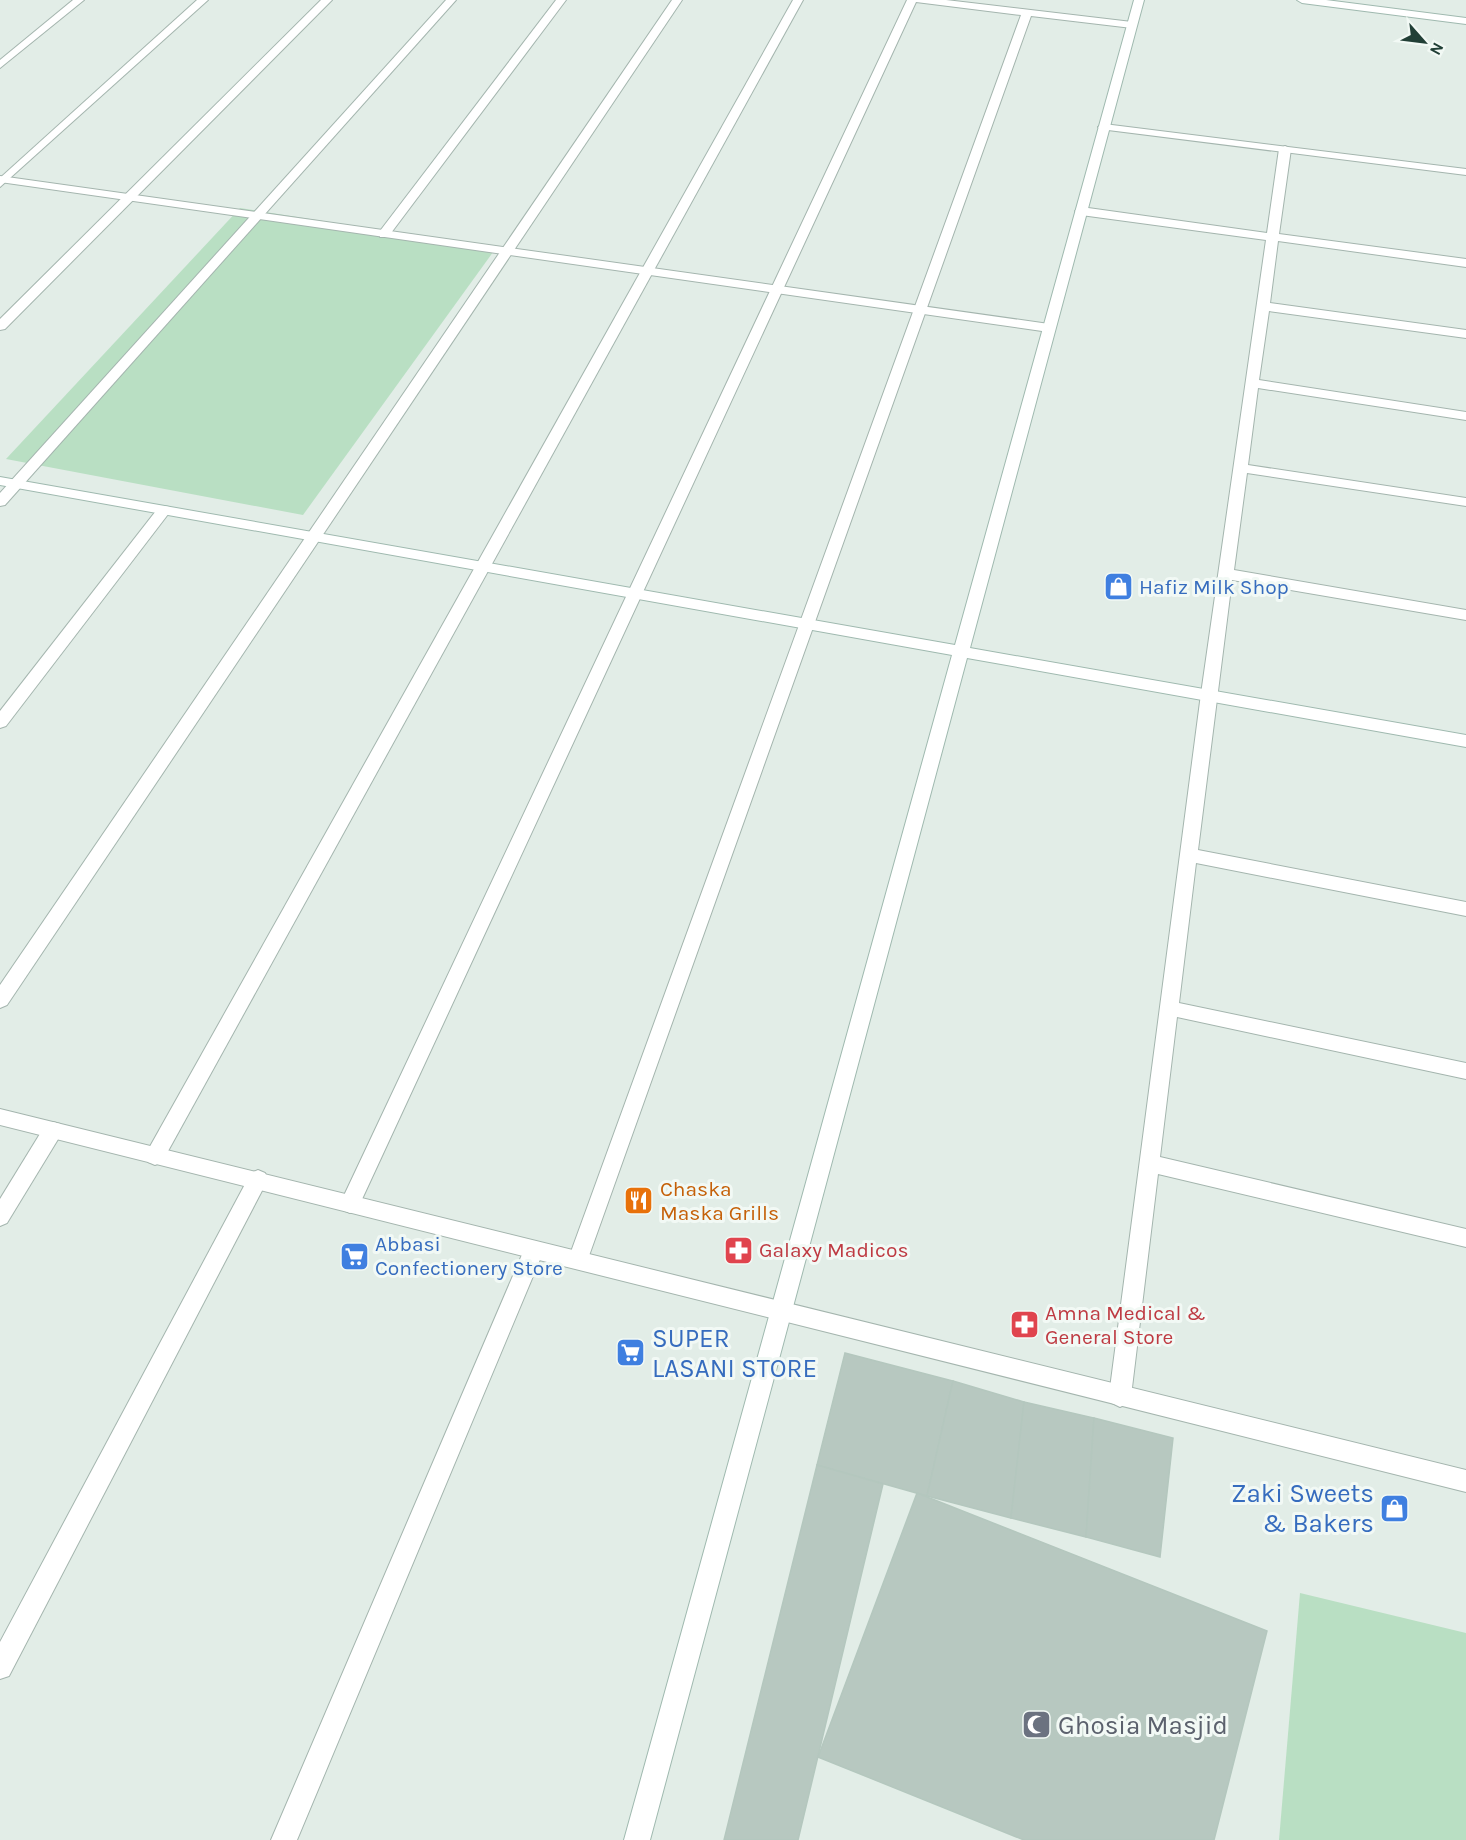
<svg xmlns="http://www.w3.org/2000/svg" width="1466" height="1840" viewBox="0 0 1466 1840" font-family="Karla,sans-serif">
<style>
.green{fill:#b9dfc3}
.building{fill:#b7c8c0;stroke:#b4c7be;stroke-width:1.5}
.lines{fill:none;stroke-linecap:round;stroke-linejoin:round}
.lane-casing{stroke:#a4b5ae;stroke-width:2}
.street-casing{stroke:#a4b5ae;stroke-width:2}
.secondary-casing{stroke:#9fb9af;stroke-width:2}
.lane{fill:#fff;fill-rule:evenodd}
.street{fill:#fff;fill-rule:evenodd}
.secondary{fill:#fff;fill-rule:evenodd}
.labels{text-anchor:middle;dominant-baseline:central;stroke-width:6;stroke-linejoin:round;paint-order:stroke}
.shop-label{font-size:21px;fill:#366cbe;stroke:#f2f9f5;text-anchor:start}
.food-label{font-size:21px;fill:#c56008;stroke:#f2f9f5;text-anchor:start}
.health-label{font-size:21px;fill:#be3a42;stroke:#f2f9f5;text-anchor:start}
.near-shop-label{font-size:26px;fill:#366cbe;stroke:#f2f9f5;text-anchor:start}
.near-worship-label{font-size:26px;fill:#5b616d;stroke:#f2f9f5;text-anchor:start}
</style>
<rect width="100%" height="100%" fill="#e2ede7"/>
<g class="green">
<path d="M240,208L496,248L303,515L6,459Z"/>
<path d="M1300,1593L1466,1633V1840H1279Z"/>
</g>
<g class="building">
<path d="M845,1353L953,1381L927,1496L817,1465Z"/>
<path d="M953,1381L1024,1402L1011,1518L927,1496Z"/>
<path d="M1024,1402L1094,1418L1086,1537L1011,1518Z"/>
<path d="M1094,1418L1173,1438L1160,1557L1086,1537Z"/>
<path d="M817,1465L883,1484L798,1840H724Z"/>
<path d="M917,1493L1267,1631L1214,1840H1024L818,1757Z"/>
</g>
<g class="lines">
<defs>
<g id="lane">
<path d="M73,0H84L0,68V60Z"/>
<path d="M197,0H208L0,187V178Z"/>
<path d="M321,0H332L5,329L0,330V319Z"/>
<path d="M446,0H456L5,505L0,506V493Z"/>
<path d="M556,0H566L388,237H380V231Z"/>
<path d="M672,0H682L7,1005L0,1008V985Z"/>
<path d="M793,0H803L162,1162L155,1165L148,1162L145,1156L148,1150Z"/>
<path d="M907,0H946L1132,22L1137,25L1132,28L1031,16L585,1267L578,1269L571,1267L568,1260L1021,15L916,2L357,1210L350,1213L343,1210L340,1204Z"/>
<path d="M1285,146L1291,149L1279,234L1466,259V267L1278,241L1270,303L1466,330V338L1269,311L1259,380L1466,412V420L1258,388L1248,465L1466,498V506L1247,473L1234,570L1466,610V620L1232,580L1198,850L1466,902V916L1196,863L1179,1003L1466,1063V1079L1177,1017L1160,1157L1466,1229V1247L1158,1174L1131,1396L1128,1403L1120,1407L1112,1403L1109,1396L1201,694L1266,240L1081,215L1075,211L1081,207L1267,233L1279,149Z"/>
<path d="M164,506L169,507L171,510L169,513L6,726L0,728V711L159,507Z"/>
<path d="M53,1122L60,1124L63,1130L60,1136L7,1223L0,1226V1199L46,1124Z"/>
<path d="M258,1170L265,1173L268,1179L265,1185L9,1676L0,1679V1642L251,1173Z"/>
<path d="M534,1241L541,1243L544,1250L297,1840H271L524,1250L527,1243Z"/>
</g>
<g id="street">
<path d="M1104,124L1466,169V175L1100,129L1098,127Z"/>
<path d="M0,176L1049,324L1055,328L1049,332L0,182Z"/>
<path d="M0,1109L1466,1470V1492L0,1125Z"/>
</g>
<g id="secondary">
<path d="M1134,0H1144L970,648L1466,735V747L967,658L650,1840H624L952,655L0,485V477L955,645Z"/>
<path d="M1297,0H1326L1466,18V24L1302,3Z"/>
</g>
</defs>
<use href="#lane" class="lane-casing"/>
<use href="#street" class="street-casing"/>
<use href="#secondary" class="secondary-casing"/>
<use href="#lane" class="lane"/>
<use href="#street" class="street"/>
<use href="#secondary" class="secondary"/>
</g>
<defs>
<symbol id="shop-square" viewBox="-11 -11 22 22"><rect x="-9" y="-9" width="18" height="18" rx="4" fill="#3f7fe0" stroke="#f2f9f5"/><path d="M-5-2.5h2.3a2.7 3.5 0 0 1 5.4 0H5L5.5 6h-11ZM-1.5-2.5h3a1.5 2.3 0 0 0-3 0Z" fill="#fff"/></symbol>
<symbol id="restaurant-square" viewBox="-11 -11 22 22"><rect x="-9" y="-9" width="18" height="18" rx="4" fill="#e8710a" stroke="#f2f9f5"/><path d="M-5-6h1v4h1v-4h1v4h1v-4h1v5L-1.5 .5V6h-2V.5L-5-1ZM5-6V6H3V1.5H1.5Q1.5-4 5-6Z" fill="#fff"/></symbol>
<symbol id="pharmacy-square" viewBox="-11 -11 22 22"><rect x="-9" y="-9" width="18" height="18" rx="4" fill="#e0444e" stroke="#f2f9f5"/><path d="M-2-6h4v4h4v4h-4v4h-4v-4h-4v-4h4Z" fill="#fff"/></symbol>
<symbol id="supermarket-square" viewBox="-11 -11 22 22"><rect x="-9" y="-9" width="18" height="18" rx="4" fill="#3f7fe0" stroke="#f2f9f5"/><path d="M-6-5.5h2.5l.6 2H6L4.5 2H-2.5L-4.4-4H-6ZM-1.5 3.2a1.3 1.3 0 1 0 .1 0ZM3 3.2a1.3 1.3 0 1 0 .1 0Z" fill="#fff"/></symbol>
<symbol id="mosque-square" viewBox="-11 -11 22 22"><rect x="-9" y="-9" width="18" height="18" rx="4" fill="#6b7280" stroke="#f2f9f5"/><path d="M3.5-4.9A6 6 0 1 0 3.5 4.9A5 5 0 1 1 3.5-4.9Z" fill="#fff"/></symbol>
</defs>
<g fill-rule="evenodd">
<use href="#shop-square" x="1102" y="570" width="33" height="33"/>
<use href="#restaurant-square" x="622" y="1184" width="33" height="33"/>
<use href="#pharmacy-square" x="722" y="1234" width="33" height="33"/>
<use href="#supermarket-square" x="338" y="1240" width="33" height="33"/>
<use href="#pharmacy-square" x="1008" y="1308" width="33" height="33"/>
<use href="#supermarket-square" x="614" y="1336" width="33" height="33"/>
<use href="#shop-square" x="1378" y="1492" width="33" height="33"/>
<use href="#mosque-square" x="1020" y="1708" width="33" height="33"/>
</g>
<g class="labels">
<g class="shop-label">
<text x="1139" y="587">Hafiz Milk Shop</text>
<text x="375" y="1244">Abbasi<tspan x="375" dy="24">Confectionery Store</tspan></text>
</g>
<g class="food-label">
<text x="660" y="1189">Chaska<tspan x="660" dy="24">Maska Grills</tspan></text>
</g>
<g class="health-label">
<text x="759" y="1250">Galaxy Madicos</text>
<text x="1045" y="1313">Amna Medical &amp;<tspan x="1045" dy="24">General Store</tspan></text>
</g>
<g class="near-shop-label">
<text x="652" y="1338">SUPER<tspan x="652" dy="30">LASANI STORE</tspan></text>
<text x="1374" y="1493" text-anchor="end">Zaki Sweets<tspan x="1374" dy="30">&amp; Bakers</tspan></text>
</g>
<g class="near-worship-label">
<text x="1058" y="1725">Ghosia Masjid</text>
</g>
</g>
<g transform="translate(1424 42) rotate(118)" stroke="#f2f9f5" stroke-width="4.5" paint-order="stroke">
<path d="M0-4.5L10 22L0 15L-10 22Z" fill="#213f36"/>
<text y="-9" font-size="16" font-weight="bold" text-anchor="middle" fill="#213f36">N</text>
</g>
</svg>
